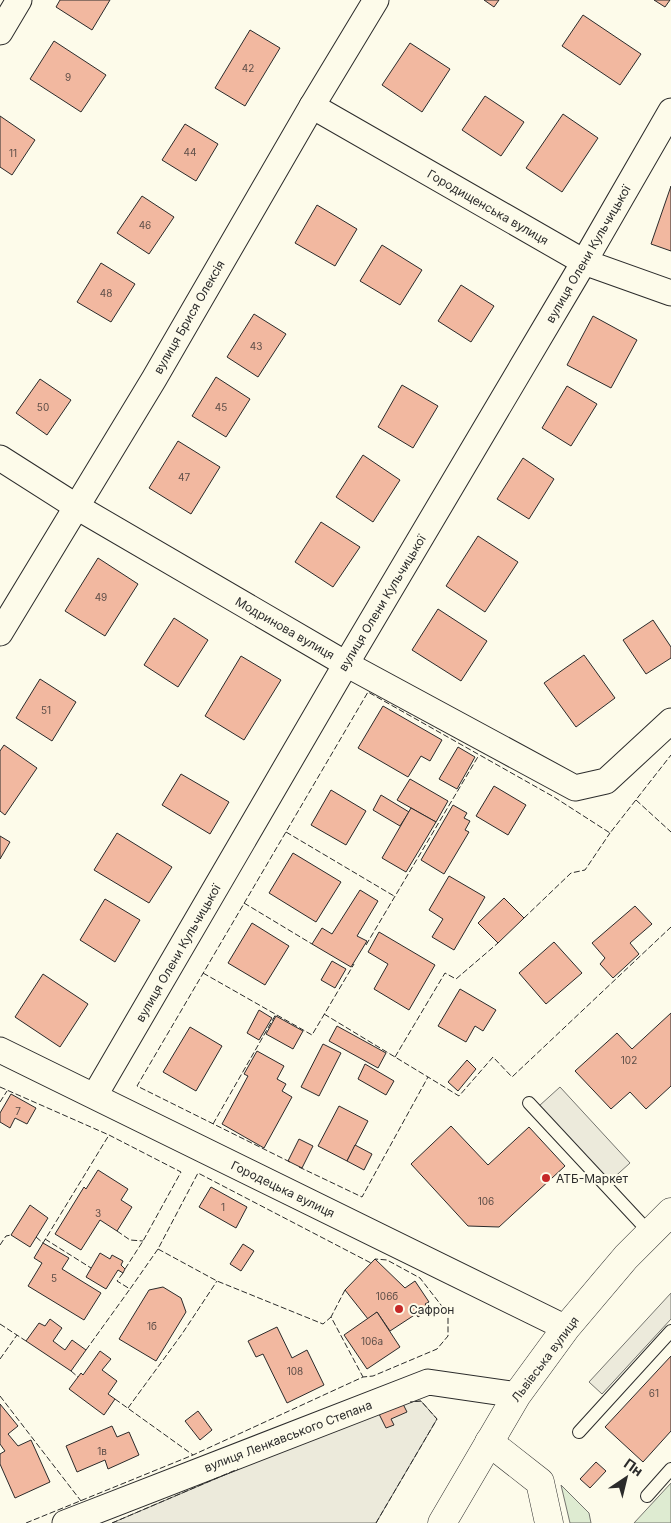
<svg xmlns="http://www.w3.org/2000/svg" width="671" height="1523" viewBox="0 0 671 1523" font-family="Inter,sans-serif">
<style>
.green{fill:#deebd1;stroke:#74746e}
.parking{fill:#eceadb;stroke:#74746e}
.building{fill:#f2b8a0;stroke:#2b2b2b}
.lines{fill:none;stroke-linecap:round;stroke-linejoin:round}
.lane-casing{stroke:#2b2b2b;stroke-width:14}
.street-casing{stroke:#2b2b2b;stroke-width:27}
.secondary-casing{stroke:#2b2b2b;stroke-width:29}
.primary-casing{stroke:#2b2b2b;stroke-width:29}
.lane{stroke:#fdfbea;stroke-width:12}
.street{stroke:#fdfbea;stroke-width:25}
.secondary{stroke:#fdfbea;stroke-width:28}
.primary{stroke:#fdfbea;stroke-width:28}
.fence{stroke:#2b2b2b;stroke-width:1;stroke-dasharray:6 2.5;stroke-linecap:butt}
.poi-dot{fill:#c62828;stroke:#fdfbea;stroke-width:2}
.labels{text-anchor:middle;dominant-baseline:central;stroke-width:4;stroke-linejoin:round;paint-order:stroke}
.number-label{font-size:10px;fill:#5d4e48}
.street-label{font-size:12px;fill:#2b2b2b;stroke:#fdfbea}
.poi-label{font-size:12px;fill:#2b2b2b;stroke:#fdfbea;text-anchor:start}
</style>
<rect width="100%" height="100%" fill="#fdfbea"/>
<g class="green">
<path d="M671,1483V1523H634Z"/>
<path d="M561,1485L589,1513L591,1523H570Z"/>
</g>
<g class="parking">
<path d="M560,1087L630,1163L609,1182L539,1106Z"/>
<path d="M671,1293V1319L602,1394L589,1382Z"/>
<path d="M421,1401L437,1419L376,1523H112L377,1410L402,1402Z"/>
</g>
<g class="building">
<path d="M60,0H110L92,30L56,7Z"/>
<path d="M484,0H499L494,7Z"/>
<path d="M654,0H670L665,7Z"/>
<path d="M583,15L641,54L620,85L562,46Z"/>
<path d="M250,30L280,48L245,106L215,88Z"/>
<path d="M54,41L106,75L81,112L30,79Z"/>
<path d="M410,43L450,69L422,112L382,85Z"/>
<path d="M485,96L524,122L501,156L462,130Z"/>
<path d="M563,114L598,138L562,192L526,168Z"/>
<path d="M0,116L35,140L12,175L0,167Z"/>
<path d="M185,124L218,144L196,181L162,160Z"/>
<path d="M671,186V251L651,244Z"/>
<path d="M142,196L174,217L149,254L117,233Z"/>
<path d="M317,205L357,229L335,266L295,243Z"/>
<path d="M382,245L422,270L400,305L360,281Z"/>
<path d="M101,263L135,284L111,322L77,302Z"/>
<path d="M461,285L494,306L471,342L438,321Z"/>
<path d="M254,314L286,334L258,377L227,357Z"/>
<path d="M593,316L637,340L611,388L567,365Z"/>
<path d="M216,377L250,399L226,437L192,416Z"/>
<path d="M40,379L71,400L47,435L16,413Z"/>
<path d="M402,385L438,406L413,448L378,427Z"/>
<path d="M567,386L597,404L571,446L542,428Z"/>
<path d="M178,441L220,467L191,514L149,488Z"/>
<path d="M363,455L400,480L373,522L336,497Z"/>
<path d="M523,458L554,479L529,519L497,499Z"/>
<path d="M321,522L360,547L333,587L295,562Z"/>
<path d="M478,536L518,562L485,612L446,586Z"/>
<path d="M98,558L138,584L105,636L65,611Z"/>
<path d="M438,609L487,641L461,681L412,650Z"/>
<path d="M174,618L208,640L178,687L144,665Z"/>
<path d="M653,620L671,647V658L646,674L623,640Z"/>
<path d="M584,655L615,698L576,727L544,683Z"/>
<path d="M241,656L281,680L244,740L205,716Z"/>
<path d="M40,679L76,702L52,741L16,718Z"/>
<path d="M383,706L442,740L430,761L421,756L408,777L358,748Z"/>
<path d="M4,745L37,768L5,815L0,811V751Z"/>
<path d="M458,747L475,757L457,789L439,779Z"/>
<path d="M181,774L229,802L210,834L162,805Z"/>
<path d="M410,779L448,801L436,822L397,800Z"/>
<path d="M494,786L526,805L508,835L476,816Z"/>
<path d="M331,790L366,811L346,845L311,825Z"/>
<path d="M381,795L409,812L400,826L373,810Z"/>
<path d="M453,805L467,813L464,818L470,821L465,830L469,832L444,874L421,860Z"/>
<path d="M411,808L436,822L406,872L382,858Z"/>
<path d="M117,833L172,867L149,903L94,870Z"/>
<path d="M0,836L10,842L0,859Z"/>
<path d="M293,853L341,882L316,922L269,893Z"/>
<path d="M449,876L485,897L454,950L432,937L443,919L429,910Z"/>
<path d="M360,890L378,901L357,936L367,941L351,967L312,944L322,928L332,934Z"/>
<path d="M504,898L524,918L498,943L478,923Z"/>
<path d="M105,899L140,920L115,962L80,940Z"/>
<path d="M635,906L652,924L630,943L639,954L613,978L600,964L605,958L592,943Z"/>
<path d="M252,923L289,946L265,985L228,963Z"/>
<path d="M379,932L435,965L409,1010L374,989L388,964L368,952Z"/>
<path d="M554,942L582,973L546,1004L519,973Z"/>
<path d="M332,961L346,969L335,988L321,980Z"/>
<path d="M43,974L88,1004L60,1047L15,1017Z"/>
<path d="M460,989L496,1010L483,1031L475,1026L466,1042L438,1026Z"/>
<path d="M259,1010L272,1018L259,1040L247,1033Z"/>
<path d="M671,1013V1086L646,1109L630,1092L611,1109L575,1071L617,1033L632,1049Z"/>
<path d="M276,1016L303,1031L293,1049L266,1034Z"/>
<path d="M337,1026L386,1053L378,1068L329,1041Z"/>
<path d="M190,1027L222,1046L196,1091L163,1072Z"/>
<path d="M323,1044L341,1053L319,1096L301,1087Z"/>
<path d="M257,1051L284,1066L277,1079L286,1084L282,1091L292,1097L264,1148L222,1124L248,1076L244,1074Z"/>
<path d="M467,1060L476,1069L458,1091L448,1082Z"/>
<path d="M365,1064L394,1081L386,1095L358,1079Z"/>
<path d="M11,1094L36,1108L27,1124L15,1118L10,1128L0,1122V1113Z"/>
<path d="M339,1106L368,1121L347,1161L318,1146Z"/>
<path d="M451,1126L488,1165L529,1127L565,1166L499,1227L468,1226L411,1164Z"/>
<path d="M299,1139L313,1146L302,1168L288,1161Z"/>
<path d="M355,1145L372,1154L364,1170L347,1161Z"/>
<path d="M98,1170L128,1189L121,1200L132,1207L117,1231L100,1220L81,1250L55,1234L84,1187L86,1189Z"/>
<path d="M211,1187L247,1207L236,1228L199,1207Z"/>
<path d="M30,1205L48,1218L30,1247L11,1235Z"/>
<path d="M43,1243L69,1258L62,1269L101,1293L84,1320L28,1286L42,1263L34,1258Z"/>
<path d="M243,1244L254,1251L241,1271L230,1264Z"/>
<path d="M100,1253L110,1259L112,1255L123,1261L121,1265L125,1269L123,1273L118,1270L106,1289L86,1277Z"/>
<path d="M375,1259L405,1288L415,1281L429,1302L425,1304L429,1309L418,1317L416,1314L390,1331L377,1312L368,1319L345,1290Z"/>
<path d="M163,1287L181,1298L186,1312L156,1361L119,1339L149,1290Z"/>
<path d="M377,1312L400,1347L367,1369L344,1335Z"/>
<path d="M50,1319L62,1328L53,1341L65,1350L72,1340L86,1350L71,1371L26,1341L39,1323L45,1326Z"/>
<path d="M277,1327L292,1358L307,1350L324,1385L287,1403L263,1354L256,1357L248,1341Z"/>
<path d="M100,1351L111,1359L102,1370L117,1381L108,1394L115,1399L104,1415L69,1389L81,1373L83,1375Z"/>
<path d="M671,1356V1431L643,1462L605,1427Z"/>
<path d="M402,1402L407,1412L391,1419L394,1425L386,1428L377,1410Z"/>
<path d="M0,1404L18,1426L8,1434L18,1446L31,1440L50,1482L15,1498L0,1464V1454L5,1451L0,1444Z"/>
<path d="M198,1411L212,1430L200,1440L185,1421Z"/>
<path d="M112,1426L117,1437L129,1432L139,1455L108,1469L105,1460L77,1472L66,1446Z"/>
<path d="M596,1462L606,1471L590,1488L580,1479Z"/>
</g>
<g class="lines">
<defs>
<g id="lane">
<path d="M529,1103L650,1233"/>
<path d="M579,1432L671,1331"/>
<path d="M647,1496L671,1469"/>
</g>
<g id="street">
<path d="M0,32L19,0"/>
<path d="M312,106L584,262L671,293"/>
<path d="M0,458L77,507L346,664L575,788L606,781L671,721"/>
<path d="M0,633L154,379L312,106L376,0"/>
<path d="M0,1050L566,1328"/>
<path d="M95,1095L346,664L584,262L671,111"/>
<path d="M65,1523L428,1382L517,1395"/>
</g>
<path id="secondary" d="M489,1442L540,1482L549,1523"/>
<path id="primary" d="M442,1523L517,1395L566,1328L626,1257L671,1212"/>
</defs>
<use href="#lane" class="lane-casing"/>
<use href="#street" class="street-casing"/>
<use href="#secondary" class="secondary-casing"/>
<use href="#primary" class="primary-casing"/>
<use href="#lane" class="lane"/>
<use href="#street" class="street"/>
<use href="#secondary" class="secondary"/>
<use href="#primary" class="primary"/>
<g class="fence">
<path d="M636,800L671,832"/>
<path d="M286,832L394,896"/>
<path d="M244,903L312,944"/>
<path d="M524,918L571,873L585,870L610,833"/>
<path d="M366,945L479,755"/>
<path d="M203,973L312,1035L354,964"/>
<path d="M324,1014L428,1077"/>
<path d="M395,1057L445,973L456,979L498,943"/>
<path d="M0,1087L109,1135L181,1172L143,1241L125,1269"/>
<path d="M0,1102L7,1091"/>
<path d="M213,1124L276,1014"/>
<path d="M290,1162L137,1086L368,692L554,797L610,833L671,755"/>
<path d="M299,1167L362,1197L428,1077L459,1096L493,1057L512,1077L671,927"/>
<path d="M117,1231L130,1240L143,1241"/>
<path d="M36,1237L43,1243L109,1135"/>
<path d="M45,1239L91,1268"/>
<path d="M0,1245L6,1236L11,1235"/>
<path d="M158,1249L217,1281L323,1324L331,1317"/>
<path d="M123,1273L117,1281L130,1289L158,1249L198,1173L371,1263"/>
<path d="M345,1290L331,1317L363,1377"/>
<path d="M0,1324L26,1341"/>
<path d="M86,1350L130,1289"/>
<path d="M0,1359L17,1335"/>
<path d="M71,1371L78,1377"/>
<path d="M0,1396L81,1501"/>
<path d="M115,1399L193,1455"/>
<path d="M128,1408L182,1334L217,1281"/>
<path d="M26,1523L193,1455L363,1377L373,1376L437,1349L448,1336V1314L420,1278L387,1260L375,1259"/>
<path d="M112,1523L238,1469"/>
<path d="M376,1523L437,1419L421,1401L410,1402"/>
</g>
</g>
<g class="poi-dot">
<circle cx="546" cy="1178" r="5"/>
<circle cx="399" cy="1309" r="5"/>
</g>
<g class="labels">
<g class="number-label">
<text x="248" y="68">42</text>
<text x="68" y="77">9</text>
<text x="190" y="152">44</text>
<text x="13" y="153">11</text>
<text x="145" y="225">46</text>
<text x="106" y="293">48</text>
<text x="256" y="346">43</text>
<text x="43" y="407">50</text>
<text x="221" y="407">45</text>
<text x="184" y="477">47</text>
<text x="101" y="597">49</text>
<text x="46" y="710">51</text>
<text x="629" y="1060">102</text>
<text x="18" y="1111">7</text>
<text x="486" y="1201">106</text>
<text x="223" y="1207">1</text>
<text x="98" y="1213">3</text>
<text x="54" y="1278">5</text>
<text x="387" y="1296">106б</text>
<text x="152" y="1326">1б</text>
<text x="372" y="1341">106а</text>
<text x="295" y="1371">108</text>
<text x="654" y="1393">61</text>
<text x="102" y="1451">1в</text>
</g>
<g class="street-label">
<text transform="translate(488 207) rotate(30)">Городищенська вулиця</text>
<text transform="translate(588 254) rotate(-60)">вулиця Олени Кульчицької</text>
<text transform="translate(189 317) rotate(-60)">вулиця Брися Олексія</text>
<text transform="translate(382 603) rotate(-59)">вулиця Олени Кульчицької</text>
<text transform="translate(285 628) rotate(30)">Модринова вулиця</text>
<text transform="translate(178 953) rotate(-60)">вулиця Олени Кульчицької</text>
<text transform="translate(283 1189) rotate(26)">Городецька вулиця</text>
<text transform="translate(545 1359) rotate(-53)">Львівська вулиця</text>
<text transform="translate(288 1436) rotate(-21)">вулиця Ленкавського Степана</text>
</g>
<g class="poi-label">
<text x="556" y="1178">АТБ-Маркет</text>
<text x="409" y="1309">Сафрон</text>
</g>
</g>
<g transform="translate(626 1478) rotate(35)" stroke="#fdfbea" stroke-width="4" paint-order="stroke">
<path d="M0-4L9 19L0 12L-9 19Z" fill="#2b2b2b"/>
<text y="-8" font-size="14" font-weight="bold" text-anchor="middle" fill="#2b2b2b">Пн</text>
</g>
</svg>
